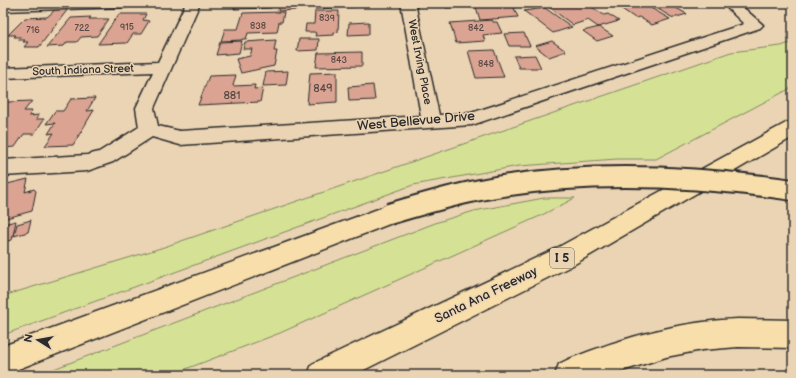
<svg xmlns="http://www.w3.org/2000/svg" width="796" height="378" viewBox="0 0 796 378" font-family="'Balsamiq Sans',sans-serif">
<style>
.green{fill:#d5e295;stroke:#808660}
.building{fill:#daa392;stroke:#2b2b2b}
.lines{fill:none;stroke-linecap:round;stroke-linejoin:round}
.minor-casing{stroke:#2b2b2b;stroke-width:3}
.highway-casing{stroke:#2b2b2b;stroke-width:3}
.minor{fill:#ebd4b4;fill-rule:evenodd}
.highway{fill:#f8deab;fill-rule:evenodd}
.highway-bridge-casing{stroke:#2b2b2b;stroke-width:24;stroke-linecap:butt}
.highway-bridge{stroke:#f8deab;stroke-width:20}
.labels{text-anchor:middle;dominant-baseline:central;stroke-width:3;stroke-linejoin:round;paint-order:stroke}
.far-number-label{font-size:9px;fill:#574945}
.far-street-label{font-size:11px;fill:#2b2b2b;stroke:#ebd4b4}
.number-label{font-size:11px;fill:#574945}
.shield{fill:#ebd4b4;stroke:#655e54;stroke-width:1}
.shield-label{font-size:12px;font-weight:bold;fill:#2b2b2b}
.street-label{font-size:13px;fill:#2b2b2b;stroke:#ebd4b4}
</style>
<rect width="100%" height="100%" fill="#ebd4b4"/>
<filter id="ink" filterUnits="userSpaceOnUse"><feTurbulence type="fractalNoise" baseFrequency=".025" numOctaves="2"/><feDisplacementMap in="SourceGraphic" scale="8" xChannelSelector="R" yChannelSelector="G"/><feConvolveMatrix kernelMatrix="1 2 1 2 8 2 1 2 1" color-interpolation-filters="sRGB"/></filter>
<g filter="url(#ink)">
<g class="green">
<path d="M793,42V87L656,159H617L519,166L413,185L3,335V296L161,248L731,52L781,46Z"/>
<path d="M544,198H575L540,216L280,333L170,375H38L438,222L474,211Z"/>
</g>
<g class="building">
<path d="M236,3H272L271,8L234,9Z"/>
<path d="M280,3H298L297,10L278,11Z"/>
<path d="M316,3H355V7L315,9Z"/>
<path d="M444,3H465L467,7L446,8Z"/>
<path d="M470,3L512,4L518,17L480,20L476,7H472Z"/>
<path d="M565,3H586L604,15L608,14L619,21L598,27L588,20L573,25L549,7Z"/>
<path d="M613,3H642L670,19L652,25L639,17L635,18Z"/>
<path d="M648,3H667L687,14L673,18Z"/>
<path d="M545,8L572,27L553,33L524,11Z"/>
<path d="M68,9L39,47H24L28,42H23L25,40H18L21,37H14L16,35H8L25,18L47,17L55,10Z"/>
<path d="M315,11H339L338,32L334,33V35L315,36L316,33L314,32H305L306,24H314Z"/>
<path d="M284,12L282,22H279L277,32L248,33L246,39H242V40L221,41L225,29H238L243,13Z"/>
<path d="M119,14H146L143,20L149,21L141,34H133L127,43L98,44Z"/>
<path d="M91,17L89,19H109L97,36L81,37L77,42H67L64,46L47,47L71,18Z"/>
<path d="M492,20L493,22H497L502,33L483,35L485,41L456,43L450,23Z"/>
<path d="M369,22V34L348,35L349,23Z"/>
<path d="M599,27L613,36L597,41L583,31Z"/>
<path d="M524,33L530,46H509L504,34Z"/>
<path d="M299,39H319L318,50L297,51Z"/>
<path d="M276,40L274,51H277L274,66L241,73L236,59L250,56L252,49H243L245,42Z"/>
<path d="M242,41L239,53L216,55L220,42Z"/>
<path d="M552,41L566,51L549,57L535,46Z"/>
<path d="M494,50L504,77L476,78L468,51Z"/>
<path d="M362,52V66L316,67L318,53Z"/>
<path d="M535,55L541,68H519L514,56Z"/>
<path d="M288,71L286,85L263,86L266,72Z"/>
<path d="M337,72V102L307,104L310,73Z"/>
<path d="M236,75L233,86L255,85L254,89L263,88L260,102L198,105L209,76Z"/>
<path d="M373,85L375,100L349,101L348,87Z"/>
<path d="M95,98L87,111L94,110L73,145L45,146L54,133L48,134L55,123L46,124L55,111H63L71,99Z"/>
<path d="M32,101L24,111H32L29,116L39,115L36,119H44L34,134H24L15,147L3,148V141L7,135L3,138V108L8,102Z"/>
<path d="M28,179L25,192L34,189L36,191L32,211L3,219V185Z"/>
<path d="M31,220L28,232L14,236L17,224Z"/>
<path d="M16,221L12,240L3,242V224Z"/>
</g>
<g class="lines">
<defs>
<g id="minor">
<path d="M3,3H133L131,6L126,7L3,11Z"/>
<path d="M186,3H200L154,108L158,126L180,131L421,116L401,3H415L439,115L471,113L744,24L722,3H738L763,25L760,28L472,125L180,145L152,137L113,162L87,171L3,176V160L87,155L99,152L139,127L136,108L153,72L3,78V68L158,62Z"/>
</g>
<g id="highway">
<path d="M793,121V137L573,265L354,375H308L312,364L555,249L786,123Z"/>
<path d="M389,205L397,207L401,214L397,221L3,375V346Z"/>
<path d="M738,319L793,320V348L738,347L702,350L666,357L610,375H555L559,364L567,360C621,338 680,321 738,319Z"/>
</g>
</defs>
<use href="#minor" class="minor-casing"/>
<use href="#highway" class="highway-casing"/>
<use href="#minor" class="minor"/>
<use href="#highway" class="highway"/>
<defs>
<path id="highway-bridge" d="M389,214C419,205 449,196 480,190C583,170 690,175 793,190"/>
</defs>
<use href="#highway-bridge" class="highway-bridge-casing"/>
<use href="#highway-bridge" class="highway-bridge"/>
</g>
</g>
<g class="labels">
<g class="far-number-label">
<text x="327" y="18">839</text>
<text x="258" y="26">838</text>
<text x="127" y="27">915</text>
<text x="82" y="28">722</text>
<text x="476" y="28">842</text>
<text x="33" y="30">716</text>
<text x="339" y="60">843</text>
<text x="486" y="64">848</text>
</g>
<g class="far-street-label">
<text transform="translate(420 62) rotate(79)">West Irving Place</text>
<text transform="translate(83 70) rotate(-2)">South Indiana Street</text>
</g>
<g class="number-label">
<text x="323" y="88">849</text>
<text x="232" y="95">881</text>
</g>
<rect class="shield" x="550" y="248" width="24" height="20" rx="3"/>
<g class="shield-label">
<text x="562" y="258">I 5</text>
</g>
<g class="street-label">
<text transform="translate(416 121) rotate(-5)">West Bellevue Drive</text>
<text transform="translate(486 295) rotate(-26)">Santa Ana Freeway</text>
</g>
</g>
<rect width="796" height="378" fill="none" stroke="#ebd4b4" stroke-width="16"/>
<rect x="8" y="8" width="780" height="362" fill="none" stroke="#2b2b2b" stroke-width="1.5" filter="url(#ink)"/>
<g transform="translate(38 340) rotate(281)" stroke="#ebd4b4" stroke-width="3" paint-order="stroke">
<path d="M0-3L7 15L0 10L-7 15Z" fill="#2b2b2b"/>
<text y="-6" font-size="11" font-weight="bold" text-anchor="middle" fill="#2b2b2b">N</text>
</g>
</svg>
